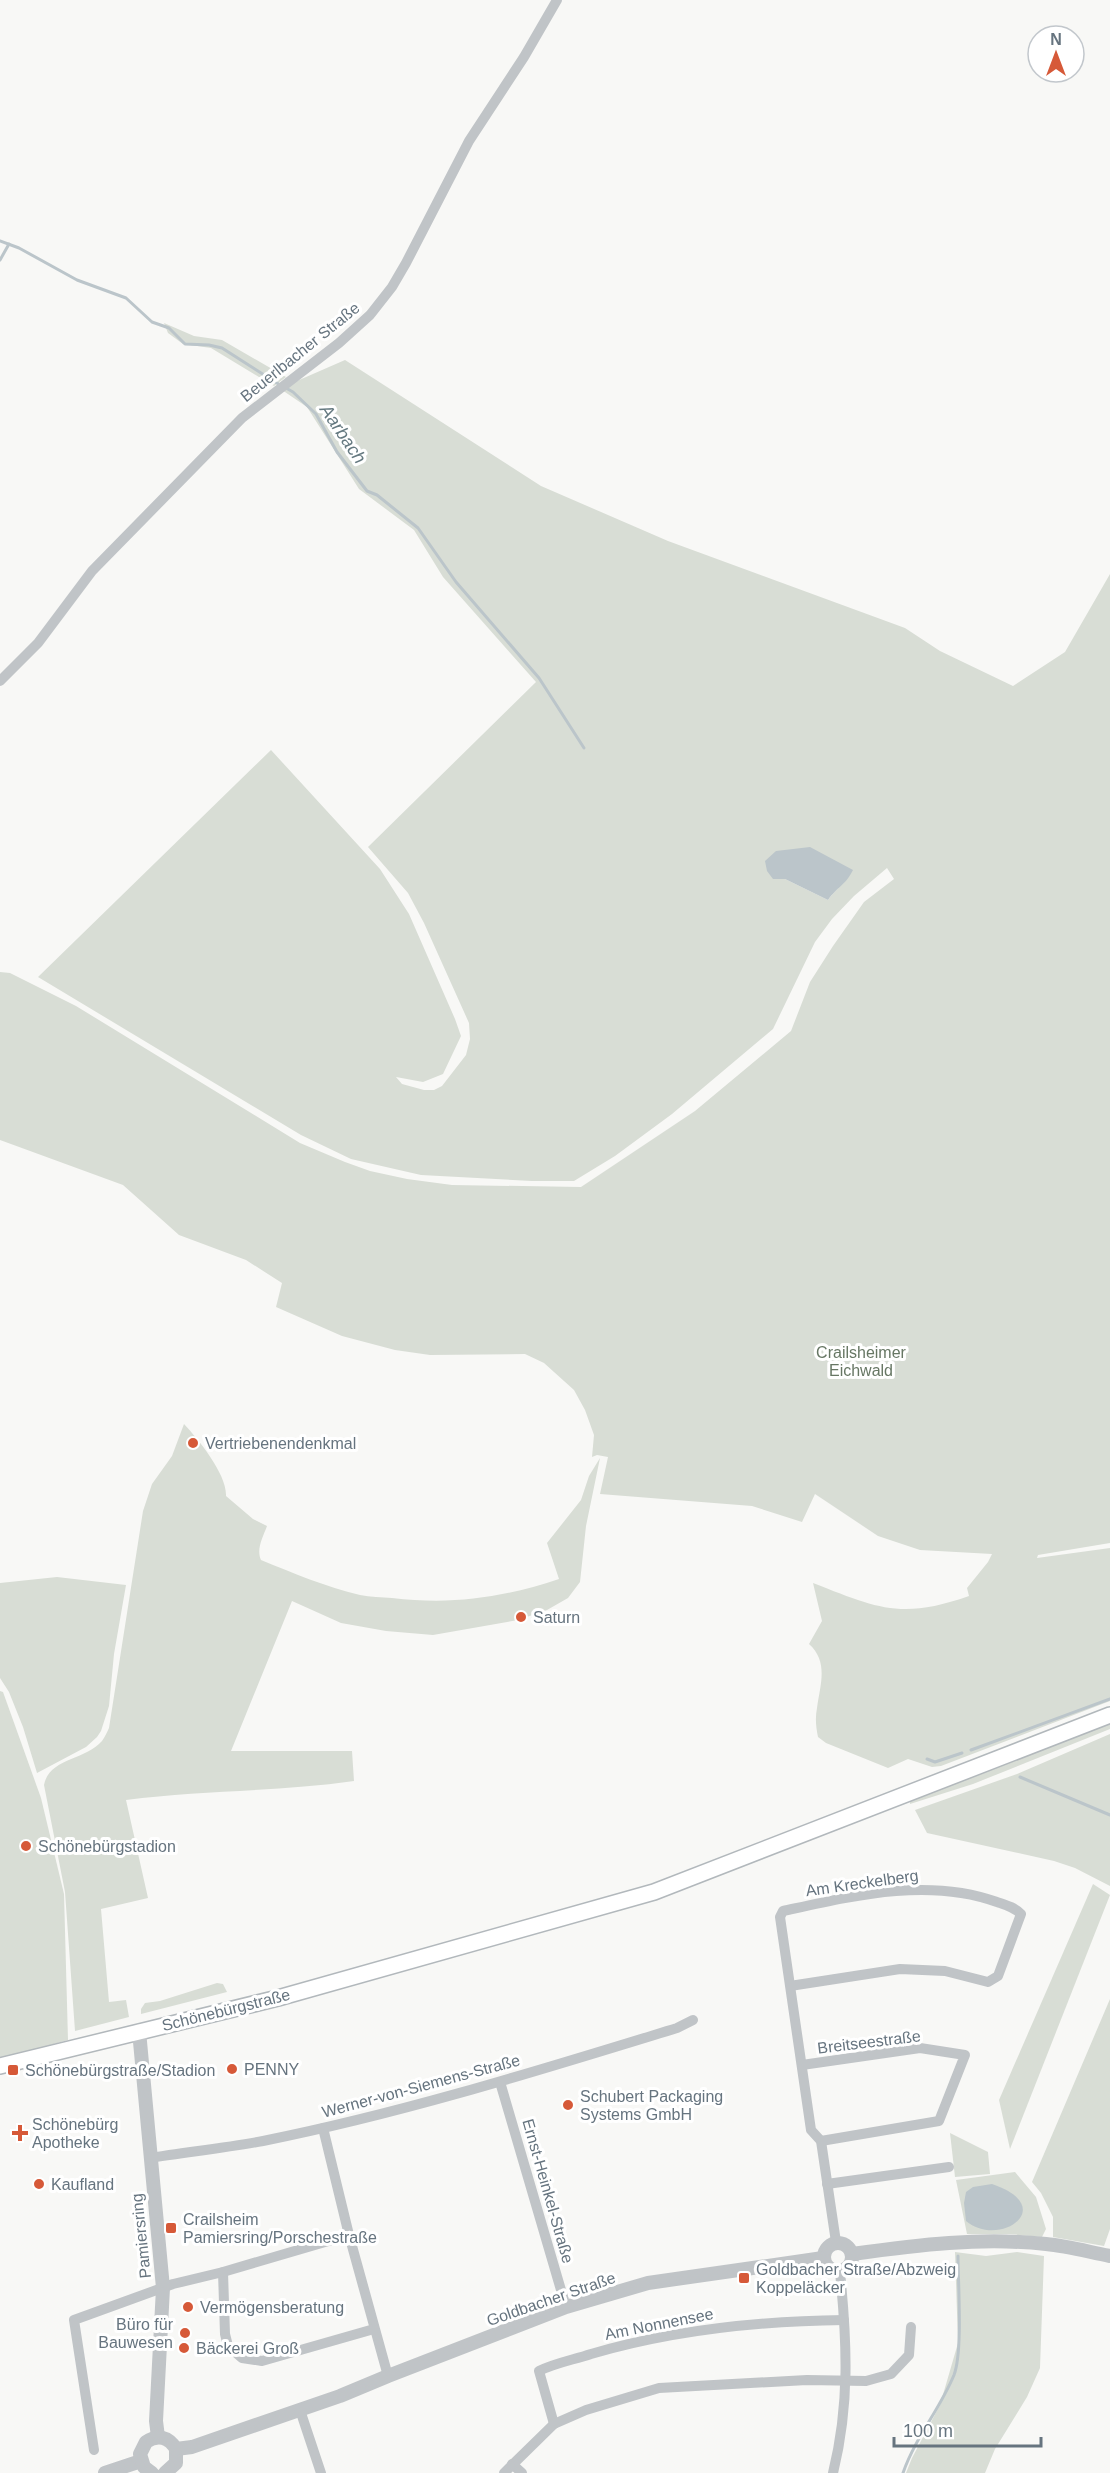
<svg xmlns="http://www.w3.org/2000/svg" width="1110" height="2473" viewBox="0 0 1110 2473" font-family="Arial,sans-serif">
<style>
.green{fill:#d8ddd5;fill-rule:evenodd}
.water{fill:#bbc5ca}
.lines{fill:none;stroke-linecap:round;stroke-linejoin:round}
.stream{stroke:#bbc5ca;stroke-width:3}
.secondary-casing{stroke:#b2b8bc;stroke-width:18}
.minor{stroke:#c0c4c7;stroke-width:10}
.tertiary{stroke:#c0c4c7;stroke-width:14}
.secondary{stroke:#fff;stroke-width:15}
.poi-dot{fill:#d65938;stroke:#fff;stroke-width:2}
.labels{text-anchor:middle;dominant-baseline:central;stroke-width:6;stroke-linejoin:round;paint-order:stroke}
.street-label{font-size:16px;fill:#66747f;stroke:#fff}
.park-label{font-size:16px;fill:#677764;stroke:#fff}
.poi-label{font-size:16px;fill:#66747f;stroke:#fff;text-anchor:start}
.water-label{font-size:18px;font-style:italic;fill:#657980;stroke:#fff}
</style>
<rect width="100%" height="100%" fill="#f8f8f6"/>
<g class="green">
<path d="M164,323L194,336L222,340L286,377L274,386L211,348L183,344L168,333Z"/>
<path d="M345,360L541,486L668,541L905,628L940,651L1013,686L1065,652L1110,574V1543L1038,1555L1037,1558L1110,1548V1701L941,1766L932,1767L908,1759L888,1768L826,1743L818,1737C816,1727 815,1718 817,1708C820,1685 829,1662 809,1644L822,1621L813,1583C877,1608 901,1620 969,1596L967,1588L988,1562L992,1554L920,1550L878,1536L815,1494L802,1522L752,1506L600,1494L608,1457L597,1455L592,1457L594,1435L585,1410L574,1390L544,1363L525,1354L430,1355L395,1350L342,1336L276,1307L282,1283L246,1260L179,1235L123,1185L0,1140V972L10,973L76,1006L300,1143L345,1162L370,1171L407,1179L452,1185L581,1187L695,1111L791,1031L810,982L833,946L864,902L894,879L887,868L854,896L832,919L815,942L773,1029L672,1114L615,1156L574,1181H532L421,1175L351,1159L301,1135L38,977L271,750L380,869L409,914L455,1019L461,1036L443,1074L423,1082L396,1077L402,1084L424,1090H434L442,1086L466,1055L470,1039L469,1023L424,923L408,893L368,847L536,682L443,577L414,530L359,489L307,407L282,390L290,384ZM852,870C845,885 837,887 828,900L785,879H773Z"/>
<path d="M184,1424C198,1439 227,1474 226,1496L253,1519L267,1526C263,1537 256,1549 261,1560C293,1573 326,1587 360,1595C370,1597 382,1597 392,1598C452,1605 502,1598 559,1579L547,1543L581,1500L589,1476L600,1458L586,1526L580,1582L568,1598L547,1610L518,1620L433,1635L386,1631L341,1623L292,1601L231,1751H352L354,1781C278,1792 202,1790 126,1800L148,1898L101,1909L109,2002L126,2000L129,2017L75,2031L65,1892L44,1785C49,1758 86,1760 102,1741C105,1737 107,1732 109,1728L143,1511L152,1484L172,1456Z"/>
<path d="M57,1577L126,1585L114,1654L109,1706L101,1731L97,1737L86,1747L37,1773L23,1727L9,1692L0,1678V1583Z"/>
<path d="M0,1691L3,1692L41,1798L64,1894L68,2040L0,2059Z"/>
<path d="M1110,1722V1729L973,1784L910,1804V1800Z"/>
<path d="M1110,1734V1886L1075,1868L1054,1861L927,1833L915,1810L1017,1774Z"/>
<path d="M1093,1884L1110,1895L1010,2149L999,2100Z"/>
<path d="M217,1983L223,1984L227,1992L141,2014V2009L145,2003L160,2001Z"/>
<path d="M1110,1999V2229L1104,2246L1053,2237V2217L1041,2193L1032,2182Z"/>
<path d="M950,2133L988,2152L990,2174L955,2177Z"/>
<path d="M1015,2172L1036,2197L1046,2229L1042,2237L1009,2234H967L956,2180Z"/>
<path d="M955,2252L986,2256L1017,2252L1044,2256L1040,2368L1027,2397L995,2449L985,2473H906L912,2458L940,2405L958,2343Z"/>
</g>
<g class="water">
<path d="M810,847L853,870C845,886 838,886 828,900L785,879H773L767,871L765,861L776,851Z"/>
<path d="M992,2184C1060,2207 999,2249 966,2221L964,2203L966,2192L973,2187Z"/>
</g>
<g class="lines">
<g class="stream">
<path d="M0,241L19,248L77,280L126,298L152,322L169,328L185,344L209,345L222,348L280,385"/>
<path d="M0,260L9,244"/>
<path d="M286,388L293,392L316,414L337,452L367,491L377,495L418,528L456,582L539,678L584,748"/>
<path d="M971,1750L1110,1699"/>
<path d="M927,1759L935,1762L962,1753"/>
<path d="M1020,1777L1110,1815"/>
<path d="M903,2473C915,2438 940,2409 954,2375C963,2351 958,2284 958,2256"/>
</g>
<defs>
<path id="secondary" d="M0,2066L278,1998L654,1892L1110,1715"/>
</defs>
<use href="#secondary" class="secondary-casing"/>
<g class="minor">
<path d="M0,681L38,643L92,571L242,418L339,343L370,315L392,287L406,263L469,141L524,57L557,0"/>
<path d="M790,1986L900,1969L945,1971L988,1982L998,1976L1021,1914C1014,1907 1006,1905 997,1902C928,1877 852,1896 783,1911L780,1917L811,2130L821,2141L836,2242"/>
<path d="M802,2065L920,2048L965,2055L939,2121L821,2141"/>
<path d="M500,2082L566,2307"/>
<path d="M323,2128L349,2235L388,2376"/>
<path d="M150,2158C187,2152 226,2148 263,2141C403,2113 540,2070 677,2028L693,2020"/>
<path d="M827,2184L949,2167"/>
<path d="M223,2272L225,2334L228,2346L242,2358L262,2361L374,2329"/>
<path d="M300,2410L321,2473"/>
<path d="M554,2424L539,2371C555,2363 573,2360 591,2354C673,2330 758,2321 844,2320"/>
<path d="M94,2450L74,2320L173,2284L223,2272L349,2235"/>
<path d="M512,2464L522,2473"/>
<path d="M504,2473L554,2424L586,2410L659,2388L807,2380L866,2381L891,2374L909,2355L911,2327"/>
<path d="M833,2473C850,2404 847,2342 840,2272"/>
</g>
<g class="tertiary">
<path d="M139,2031L163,2288L156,2421L158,2437"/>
<circle cx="838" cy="2257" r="14"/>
<path d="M852,2254C917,2245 981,2237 1046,2244C1068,2246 1089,2252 1110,2256"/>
<path d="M176,2449L192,2447L340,2396L388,2376L566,2307L648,2283L823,2258"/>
<path d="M105,2473L141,2461"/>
<path d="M152,2473L144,2467L140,2454L146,2442C158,2434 169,2437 176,2449V2463L165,2473"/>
</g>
<use href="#secondary" class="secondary"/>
</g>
<g class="poi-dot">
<circle cx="193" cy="1443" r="6"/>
<circle cx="521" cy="1617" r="6"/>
<circle cx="26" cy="1846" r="6"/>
<circle cx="232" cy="2069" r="6"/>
<rect x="7" y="2064" width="12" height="12" rx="3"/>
<circle cx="568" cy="2105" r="6"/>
<path d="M17 2124h6v6h6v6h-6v6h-6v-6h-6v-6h6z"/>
<circle cx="39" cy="2184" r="6"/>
<rect x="165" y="2222" width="12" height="12" rx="3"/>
<rect x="738" y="2272" width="12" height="12" rx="3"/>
<circle cx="188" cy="2307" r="6"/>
<circle cx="185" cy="2333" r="6"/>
<circle cx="184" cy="2348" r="6"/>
</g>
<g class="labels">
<g class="street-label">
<text transform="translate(300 352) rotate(-39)">Beuerlbacher Straße</text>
<text transform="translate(862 1883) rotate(-8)">Am Kreckelberg</text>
<text transform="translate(226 2010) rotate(-14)">Schönebürgstraße</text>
<text transform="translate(869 2042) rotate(-7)">Breitseestraße</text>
<text transform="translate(421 2086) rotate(-15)">Werner-von-Siemens-Straße</text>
<text transform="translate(548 2191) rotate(74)">Ernst-Heinkel-Straße</text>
<text transform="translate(141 2236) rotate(-96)">Pamiersring</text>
<text transform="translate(551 2299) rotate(-19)">Goldbacher Straße</text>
<text transform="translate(659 2324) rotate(-11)">Am Nonnensee</text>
</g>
<g class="park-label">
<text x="861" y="1352">Crailsheimer<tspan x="861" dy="18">Eichwald</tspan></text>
</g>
<g class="poi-label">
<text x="205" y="1443">Vertriebenendenkmal</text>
<text x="533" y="1617">Saturn</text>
<text x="38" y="1846">Schönebürgstadion</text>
<text x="244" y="2069">PENNY</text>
<text x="25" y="2070">Schönebürgstraße/Stadion</text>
<text x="580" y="2096">Schubert Packaging<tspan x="580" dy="18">Systems GmbH</tspan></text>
<text x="32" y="2124">Schönebürg<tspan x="32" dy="18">Apotheke</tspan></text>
<text x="51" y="2184">Kaufland</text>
<text x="183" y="2219">Crailsheim<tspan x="183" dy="18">Pamiersring/Porschestraße</tspan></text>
<text x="756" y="2269">Goldbacher Straße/Abzweig<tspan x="756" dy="18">Koppeläcker</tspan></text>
<text x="200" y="2307">Vermögensberatung</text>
<text x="173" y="2324" text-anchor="end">Büro für<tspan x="173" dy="18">Bauwesen</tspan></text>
<text x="196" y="2348">Bäckerei Groß</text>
</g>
<g class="water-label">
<text transform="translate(343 434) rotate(56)">Aarbach</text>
</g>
</g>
<g transform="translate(1056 54)"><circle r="28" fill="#ffffff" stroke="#c2c7cc" stroke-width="1.5"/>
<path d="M0-4.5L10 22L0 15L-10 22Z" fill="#d65938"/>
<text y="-9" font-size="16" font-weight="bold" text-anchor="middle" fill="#66747f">N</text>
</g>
<path d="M894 2437v9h147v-9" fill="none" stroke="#66747f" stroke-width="3"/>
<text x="903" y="2437" font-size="18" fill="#66747f" stroke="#ffffff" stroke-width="4.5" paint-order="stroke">100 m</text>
</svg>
